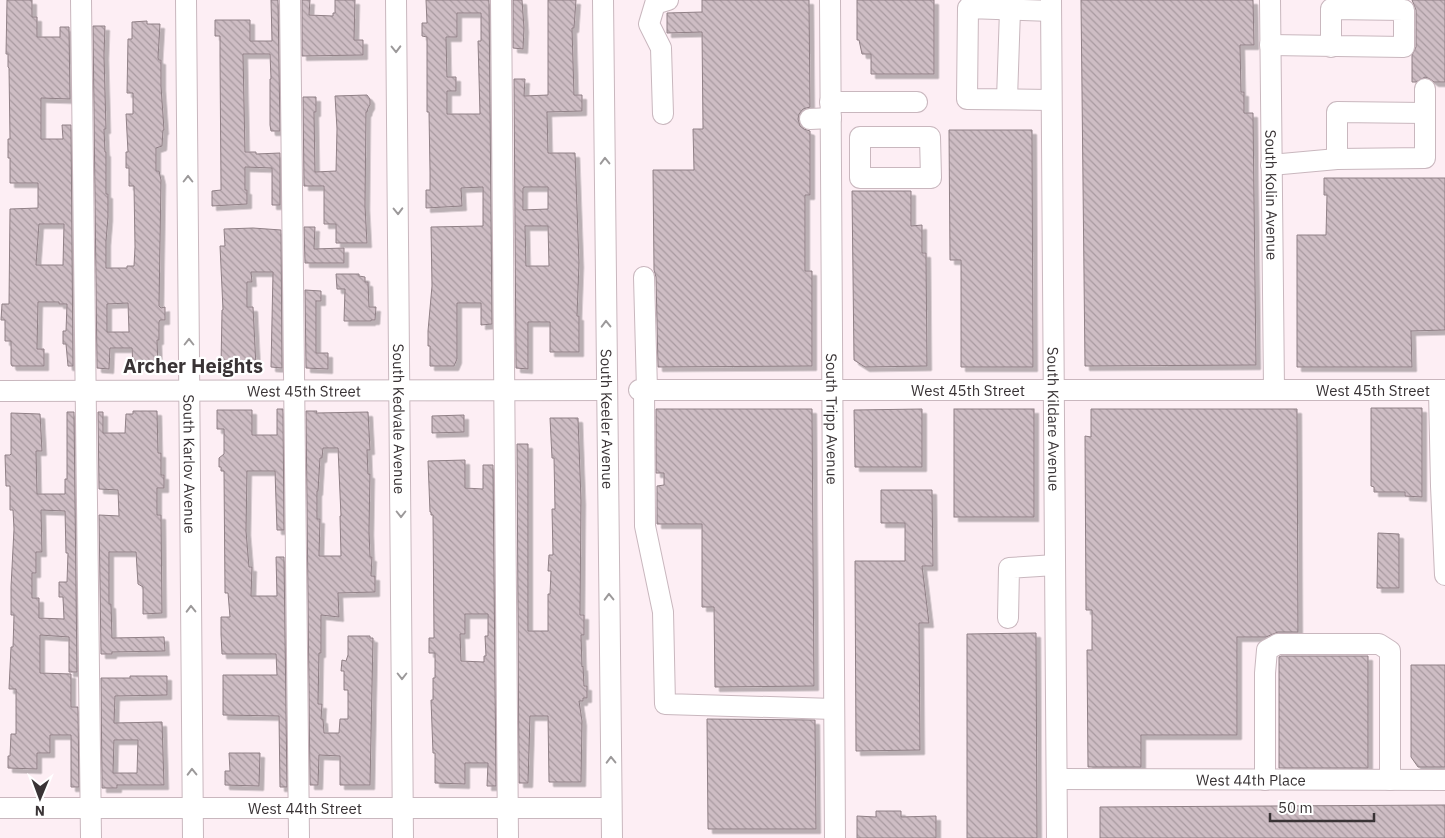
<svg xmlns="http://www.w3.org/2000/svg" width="1445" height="838" viewBox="0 0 1445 838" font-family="'IBM Plex Sans',sans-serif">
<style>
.building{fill:url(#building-back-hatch);stroke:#908086;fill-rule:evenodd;filter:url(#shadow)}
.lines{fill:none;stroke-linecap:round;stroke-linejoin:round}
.minor-casing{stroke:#c9b7be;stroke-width:22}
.minor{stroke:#fff;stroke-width:20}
.oneway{stroke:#9c999a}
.labels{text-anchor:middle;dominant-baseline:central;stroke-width:4.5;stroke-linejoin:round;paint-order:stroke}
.street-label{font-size:15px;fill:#393335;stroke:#fff}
.district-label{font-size:20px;font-weight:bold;fill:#393335;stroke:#fff}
</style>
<defs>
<pattern id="building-back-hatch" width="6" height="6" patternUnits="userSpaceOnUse" patternTransform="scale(1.25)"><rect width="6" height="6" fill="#cebdc4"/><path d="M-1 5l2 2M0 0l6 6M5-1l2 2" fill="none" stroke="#a89aa0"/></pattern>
<filter id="shadow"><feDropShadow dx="4.5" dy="4.5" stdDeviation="0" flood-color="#0004"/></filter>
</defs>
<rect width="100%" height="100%" fill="#fdeef4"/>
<g class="building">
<path d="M7,0H32V17H37V37H60V27H69L70,99L41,98V139H63L62,125H71L73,366H68L66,344H63V331H66L67,304H59V302H38L37,349H44V366H12L11,364V341H5V320H1L2,304H9L10,209L38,208V183H10V158H8V139H10L9,68L8,67V54H6ZM39,224H64L63,265H36Z"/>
<path d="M271,0H278L280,131H271L270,125V79H271L270,54H243L245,152H256V154L280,153V205H272V168L245,167V190H247V204L212,206V191L221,190L220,55V36H215V20H250V41H272Z"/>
<path d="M302,0H310L309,15L333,16V13H335V0H355L354,40H363V55L302,56Z"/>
<path d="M426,0H489L492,324L481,325V303H457V359L454,366H430V346H428V331L432,286L431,227L483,226V187L461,188L462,206L426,208V190H430V172L429,112H427V37L422,36V23H427ZM457,13H481V41H478L480,114H447V91H456V77H447L446,37H457Z"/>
<path d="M513,0H522L524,28L523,49L513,48Z"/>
<path d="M548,0H576L574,28H572L574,95H582V111L547,112L548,153H575L579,263L577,316H579V352H550V322H528V369L516,368L514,79H525L524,96L548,95ZM525,187H548V209L523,210V188ZM525,226H548L549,266H526Z"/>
<path d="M702,0H809L810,107L803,109L799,114L798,119L800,126L804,129L810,131V195H805V271H812V366L658,367L656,277L654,270L653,170H694L693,129H703L702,32L667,33V13L702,12Z"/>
<path d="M857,0H934V74H871V54H862L859,40H857Z"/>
<path d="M1081,0H1253L1254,45H1240L1241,92H1244V113H1253L1256,365L1085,366Z"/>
<path d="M1412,0H1445V82H1434L1430,79L1425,77L1416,82H1412V55L1416,47V10Z"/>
<path d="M147,21V24H160L158,58L159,60H161V86L164,130H163L162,146L156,148V171H159L161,180L159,306L161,308L165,307V320H160L159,322V340H157L158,366H133L132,348H110L109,369L97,368L93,26H105L104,55L106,129H104L105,152H106V194H108V217L106,241V268H127V266H134L135,247L134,186H129V168H126V152H128L126,114H133V93H127L128,39H132V22ZM128,303L129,332H107V304Z"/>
<path d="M367,95L370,99V105L368,108L367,112H366L365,206L367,243H336V224H324V186H304L303,97H316V112H314L315,172L336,171L337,129L335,96Z"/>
<path d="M949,130H1032L1033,367H961V260H950Z"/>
<path d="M1324,178H1445V330L1411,331L1412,367H1297V235H1326L1327,195H1324Z"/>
<path d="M852,191H911V226L922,225V253H926L927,366L865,367L854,360Z"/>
<path d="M304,227H315L314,249L344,248V263H305Z"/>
<path d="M253,228L281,230L282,368L271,367L273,272H251L252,282H247V307H253L256,367H221L222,310H223L220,246H225L224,229Z"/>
<path d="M336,274H359V276L365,277V282H368L369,307H376L375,320H371V321H344L345,289H337Z"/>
<path d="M305,290L321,291V301H316V353H328V369L306,368Z"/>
<path d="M1371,408H1422V497L1405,496V492H1374V487L1371,486Z"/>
<path d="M277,409H283L284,530H277L275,471H247L246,531L249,567H252L251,596H277L276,557H284L287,787H280L279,716L223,715V675H277L276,654H222L221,634V617H230L228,593H225L224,471H221V467H219V458L224,454V429H217V410H252V435H277Z"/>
<path d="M656,409H812L814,686L715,687L714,607H702V524H657V486L664,485V473H656Z"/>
<path d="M922,409V467H855L854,410Z"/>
<rect x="954" y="409" width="80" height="108"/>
<path d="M1091,409H1297L1298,632H1278L1266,637H1237V735H1141V767H1088L1087,650H1092V610H1086L1085,436L1091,437Z"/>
<path d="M133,411H157L158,453H161V475H164V488H157V515H161L162,613L143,614V587L138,584L136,552H109V604H111L112,638L164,637L165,651L112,652V654H101L99,515L119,516L118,490L99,489L98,412H103V433H125L126,414H133Z"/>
<path d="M306,411H317L316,413L368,412L370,450H367L368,474H370L369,531L370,557H372L371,576H375V592L338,593L339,617L321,615V653H319L318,704H322L321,719H323L324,733H339L340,719H348V690H344V671H341L342,660L346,661L348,655V636H370V638H373L370,785H340V756L319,755L318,785H310ZM323,448H338L341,516H340L341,556H319L320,519H317V491H318L320,458H322Z"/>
<path d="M67,412H74L77,672H69V637L40,635V673L71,674V707H78L79,787H71V735H50V753H37V769L8,768V756H10L11,734H16V689H9L11,647H13L14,615H11V587L14,529L13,510H10V486H6L5,455H10L11,454V413L40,414L42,451H36L37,494H65V479H67ZM41,510L65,511L66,553H68L67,582H59V597H63L64,619L39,618V598H32V573H36V552H42Z"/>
<path d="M464,415V432L432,433V416Z"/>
<path d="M550,418H578L581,500L580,615H584V635H581L582,667L583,666L584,686H587V698H583V701H579L582,721L581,782H549L548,716H530L528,783H519L517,444H528V631H548V594H550L551,571H548L549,555H553L552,509H555L554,458H552Z"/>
<path d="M465,460V488L483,489V465H493L496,786H487L488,763H465V784L435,783V753H433L431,700H433V678H435V653H429V638H434L433,515H431V512H430L428,461ZM465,614H488V636H485L486,656H484V662L461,661L460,634H465Z"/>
<path d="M881,490H932L933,566H922L929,623H919L920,750L856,751L855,561H905V523H881Z"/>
<path d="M1378,533L1399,534V588H1377Z"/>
<path d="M1036,633L1037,838H967V634Z"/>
<path d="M1281,656H1368V768H1279V657Z"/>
<path d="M1411,665H1445V767H1418L1411,757Z"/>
<path d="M130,676H167V695L115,696L114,723L162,722L164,785H117V788H102L101,678H130ZM114,740H138L137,773H113Z"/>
<path d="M707,719L815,720L816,829H708Z"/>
<path d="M229,753H260L259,786L225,785V771H230Z"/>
<path d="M1445,805V838H1100V807Z"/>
<path d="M876,811H901V817L936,816V838H857V816L876,817Z"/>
</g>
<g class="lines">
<defs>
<g id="minor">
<path d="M81,0L91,838"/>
<path id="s1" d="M186,0L193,838"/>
<path d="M290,0L299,838"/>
<path id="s2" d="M396,0L403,838"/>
<path d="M501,0L508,838"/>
<path id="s3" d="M603,0L612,838"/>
<path id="s4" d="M830,0L835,838"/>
<path id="s5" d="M1051,0L1057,838"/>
<path id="s6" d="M1270,0L1274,389"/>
<path d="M1051,11L968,8L967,99L1051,100"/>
<path d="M1270,45L1404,47V10L1331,9V47"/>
<path d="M1007,99L1010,10"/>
<path d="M830,102H917"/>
<path d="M663,114L661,48L649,24L655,4L668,0"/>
<path d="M810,119L831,118"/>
<path d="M860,137H930L931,178H860Z"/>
<path d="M1337,159V112L1425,113"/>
<path d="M1271,165L1337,159L1425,158V89"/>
<path d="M644,277L647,390"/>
<path id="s7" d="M639,390H1445"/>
<path d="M644,390L645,526L663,612L665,704L834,709"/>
<path d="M1439,390L1441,486L1445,575"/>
<path id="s8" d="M0,391L607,390"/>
<path d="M1008,618L1009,568L1055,565"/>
<path id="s9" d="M1057,779L1445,780"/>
<path d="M1265,780V673L1267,650L1278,644H1379L1390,651V780"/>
<path id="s10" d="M0,808H611"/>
</g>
</defs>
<use href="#minor" class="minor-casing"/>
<use href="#minor" class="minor"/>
</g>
<defs><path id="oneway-chevron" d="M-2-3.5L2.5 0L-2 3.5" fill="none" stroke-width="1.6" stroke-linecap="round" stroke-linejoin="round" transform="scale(1.25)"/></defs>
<g class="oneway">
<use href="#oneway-chevron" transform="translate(396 49) rotate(89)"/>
<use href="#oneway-chevron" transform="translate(605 161) rotate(-91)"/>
<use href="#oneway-chevron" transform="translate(188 179) rotate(-90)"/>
<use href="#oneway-chevron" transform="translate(398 211) rotate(89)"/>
<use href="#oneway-chevron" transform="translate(606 324) rotate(-91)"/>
<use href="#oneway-chevron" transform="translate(189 342) rotate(-90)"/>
<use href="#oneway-chevron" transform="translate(401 514) rotate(90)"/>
<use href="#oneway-chevron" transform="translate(609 597) rotate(-91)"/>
<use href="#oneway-chevron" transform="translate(191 609) rotate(-91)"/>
<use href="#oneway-chevron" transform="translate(402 676) rotate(90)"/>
<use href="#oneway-chevron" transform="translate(611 760) rotate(-91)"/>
<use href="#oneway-chevron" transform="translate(192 772) rotate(-91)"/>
</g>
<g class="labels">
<g class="street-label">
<text stroke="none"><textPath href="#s6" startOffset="195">South Kolin Avenue</textPath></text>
<text stroke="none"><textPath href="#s7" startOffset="734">West 45th Street</textPath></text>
<text stroke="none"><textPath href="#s8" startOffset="304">West 45th Street</textPath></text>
<text stroke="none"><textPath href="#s7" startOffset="329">West 45th Street</textPath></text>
<text stroke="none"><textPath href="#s2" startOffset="419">South Kedvale Avenue</textPath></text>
<text stroke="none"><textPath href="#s3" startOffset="419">South Keeler Avenue</textPath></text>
<text stroke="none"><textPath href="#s4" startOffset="419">South Tripp Avenue</textPath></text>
<text stroke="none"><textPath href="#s5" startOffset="419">South Kildare Avenue</textPath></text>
<text stroke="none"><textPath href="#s1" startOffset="464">South Karlov Avenue</textPath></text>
<text stroke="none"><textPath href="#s9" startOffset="194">West 44th Place</textPath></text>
<text stroke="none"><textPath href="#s10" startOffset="305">West 44th Street</textPath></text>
</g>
<g class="district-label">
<text x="193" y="365">Archer Heights</text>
</g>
</g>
<g transform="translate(40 798) rotate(181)" stroke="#ffffff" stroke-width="4" paint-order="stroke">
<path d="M0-4L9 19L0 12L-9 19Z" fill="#393335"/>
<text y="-8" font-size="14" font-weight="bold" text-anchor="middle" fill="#393335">N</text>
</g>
<path d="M1270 813v8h104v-8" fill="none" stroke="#393335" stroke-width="2.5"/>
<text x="1278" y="813" font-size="15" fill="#393335" stroke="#ffffff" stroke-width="4" paint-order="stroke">50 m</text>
</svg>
